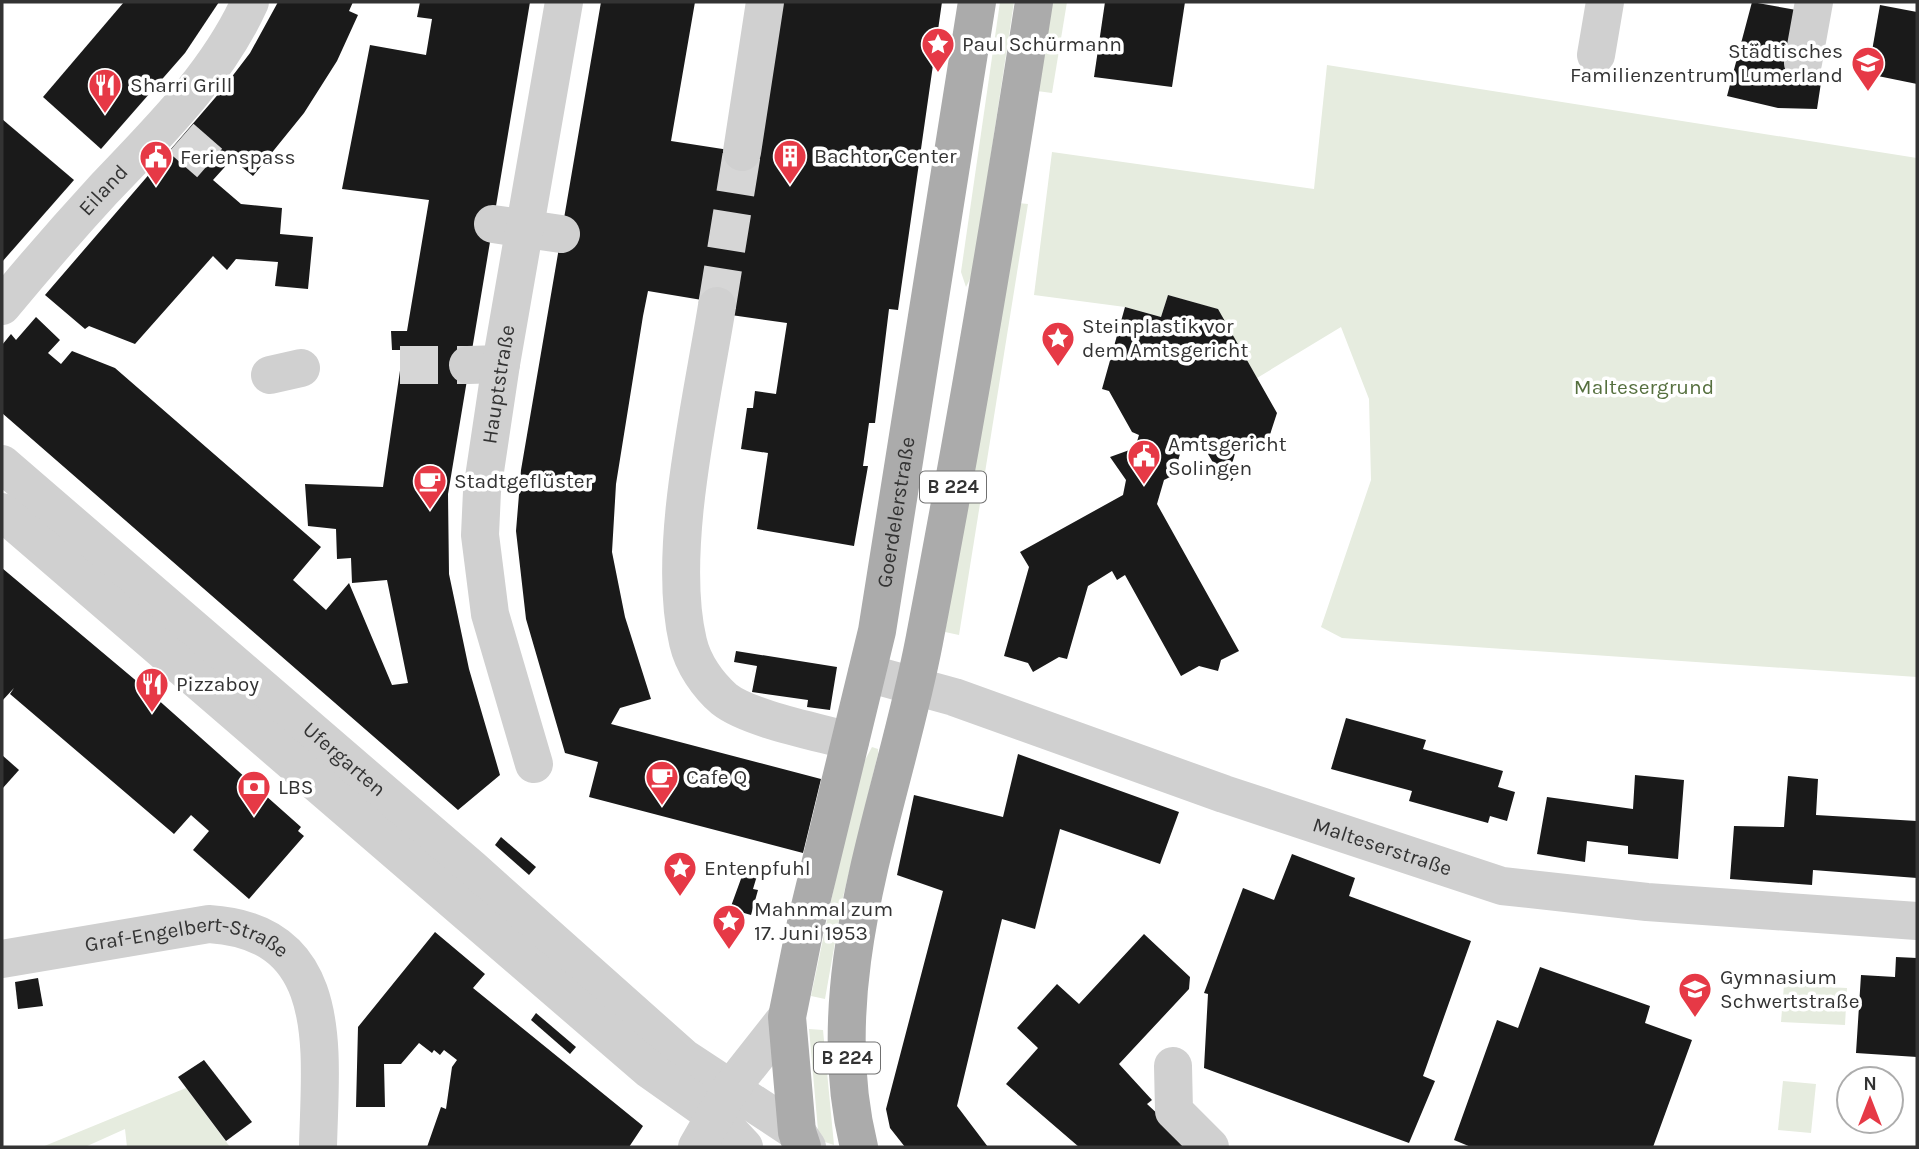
<svg xmlns="http://www.w3.org/2000/svg" width="1919" height="1149" viewBox="0 0 1919 1149" font-family="Karla,sans-serif">
<style>
.green{fill:#e6ecdf}
.building{fill:#1a1a1a}
.lines{fill:none;stroke-linecap:round;stroke-linejoin:round}
.minor-tunnel{stroke:#d6d6d6;stroke-width:38;stroke-dasharray:38 19;stroke-linecap:butt}
.minor{stroke:#d0d0d0;stroke-width:38}
.major{stroke:#ababab;stroke-width:38}
.labels{text-anchor:middle;dominant-baseline:central;stroke-width:7;stroke-linejoin:round;paint-order:stroke}
.shield{fill:#fff;stroke:#707070;stroke-width:2}
.shield-label{font-size:19px;font-weight:bold;fill:#333}
.poi-label{font-size:21px;fill:#333;stroke:#fff;text-anchor:start}
.street-label{font-size:21px;fill:#333;stroke:#fff}
.park-label{font-size:21px;fill:#56703f;stroke:#fff}
</style>
<rect width="100%" height="100%" fill="#fff"/>
<g class="green">
<path d="M1000,2H1014L973,273L966,287L961,272Z"/>
<path d="M1051,2H1067L1052,93L1037,91Z"/>
<path d="M1327,65L1917,158V677L1342,638L1321,627L1371,480L1369,399L1341,327L1257,378L1217,309L1168,295L1161,317L1125,307L1034,295L1052,152L1314,189Z"/>
<path d="M1018,203L1028,204L959,635L945,632Z"/>
<path d="M872,747L878,749V754L843,897L825,999L811,996L858,773Z"/>
<path d="M1784,985L1847,988L1845,1025L1781,1022Z"/>
<path d="M809,1029L823,1030L834,1145L825,1142L818,1130Z"/>
<path d="M1783,1081L1816,1084L1811,1133L1778,1130Z"/>
<path d="M186,1088L230,1147H127L125,1129L85,1147H42Z"/>
</g>
<g class="building">
<path d="M124,2H219L185,53L101,149L43,97Z"/>
<path d="M278,2H353L349,11L358,15L337,61L304,113L253,176L232,159L213,180L241,204L282,208L280,234L313,237L308,289L275,286L278,262L236,259L227,270L213,256L135,344L89,326L85,329L45,295L221,91L250,53Z"/>
<path d="M420,2H530L448,494L449,574L469,669L500,775L458,810L2,413V345L11,334L16,340L36,317L60,340L48,353L61,364L72,351L115,368L321,547L293,580L326,610L349,583L392,685L408,683L387,580L352,583L351,558L337,559L336,529L308,526L305,484L383,487L403,350H392L391,331H407L429,200L342,189L370,45L426,55L432,19L417,17Z"/>
<path d="M601,2H695L671,141L742,152L778,2H942L898,310L889,309L875,423H869L863,466H868L854,546L757,529L768,453L741,449L747,408H753L755,391L776,394L787,323L731,315L702,300L648,291L643,316L616,484L612,552L625,617L651,699L620,708L611,724L821,779L803,853L589,797L598,762L565,753L526,619L516,531L521,470Z"/>
<path d="M1105,2H1185L1172,87L1094,77Z"/>
<path d="M1752,2L1802,11L1788,70L1822,76L1817,109L1778,108L1727,96Z"/>
<path d="M1880,5L1917,12V84L1868,74Z"/>
<path d="M2,119L74,180L2,262Z"/>
<path d="M1168,295L1218,309L1277,413L1265,450L1238,443L1232,464L1236,471L1232,481L1222,478L1208,454L1182,447L1174,475L1164,480L1157,504L1239,651L1221,660L1218,671L1199,666L1181,676L1125,575L1117,580L1112,571L1088,586L1067,659L1059,657L1033,672L1028,663L1004,656L1029,567L1020,552L1123,495L1126,480L1110,457L1135,448L1139,435L1132,432L1109,391L1102,389L1125,307L1161,317Z"/>
<path d="M2,568L146,689L301,827L298,831L304,836L249,899L193,850L209,831L191,815L174,834L10,694L14,688L2,701Z"/>
<path d="M736,651L837,667L830,710L807,707L808,700L752,692L757,666L734,662Z"/>
<path d="M1346,718L1426,740L1423,749L1503,771L1498,787L1515,792L1507,821L1490,816L1488,823L1409,801L1412,791L1331,769Z"/>
<path d="M1018,754L1179,812L1160,864L1060,829L1035,929L1002,919L957,1106L988,1147H905L890,1128L886,1109L943,891L897,875L914,795L1003,817Z"/>
<path d="M2,755L19,770L2,789Z"/>
<path d="M1635,775L1684,780L1678,859L1628,854V846L1587,841L1585,862L1537,854L1547,797L1633,809Z"/>
<path d="M1788,776L1818,779L1816,815L1917,821V878L1813,870L1812,885L1730,879L1734,826L1784,827Z"/>
<path d="M501,837L536,867L529,875L495,845Z"/>
<path d="M1292,854L1355,878L1349,896L1471,941L1423,1076L1435,1081L1409,1143L1204,1068L1208,994L1204,993L1243,888L1274,900Z"/>
<path d="M746,865L759,869L753,889L758,890L751,915L730,909Z"/>
<path d="M435,932L485,974L473,988L643,1126L629,1147H427L441,1107L446,1109L452,1067L457,1060L444,1050L440,1055L434,1050L432,1053L419,1043L401,1064H384L385,1107H356L358,1027Z"/>
<path d="M1144,934L1190,977L1189,989L1119,1064L1152,1100L1147,1104L1193,1147H1079L1006,1084L1038,1048L1017,1028L1057,984L1079,1004Z"/>
<path d="M1896,957L1917,958V1057L1856,1053L1861,975L1895,977Z"/>
<path d="M1540,967L1650,1006L1645,1023L1692,1040L1653,1147H1471L1454,1140L1497,1020L1518,1028Z"/>
<path d="M38,978L43,1006L18,1009L15,982Z"/>
<path d="M536,1013L576,1047L570,1054L531,1020Z"/>
<path d="M204,1060L252,1122L226,1141L178,1077Z"/>
</g>
<g class="lines">
<g class="minor-tunnel">
<path d="M181,138L220,172"/>
<path d="M717,306L742,152"/>
<path d="M400,365H468"/>
</g>
<g class="minor">
<path d="M1596,55L1605,2"/>
<path d="M1803,63L1814,2"/>
<path d="M742,152L765,2"/>
<path d="M493,224L561,234"/>
<path id="s1" d="M2,306C35,266 68,228 103,190C158,132 217,75 250,2"/>
<path d="M717,306C702,401 666,550 688,642C693,664 708,685 724,699C749,719 818,732 850,741"/>
<path d="M468,365L501,364"/>
<path d="M270,375L301,368"/>
<path id="s2" d="M2,464L472,869L684,1058L797,1132L807,1147"/>
<path d="M2,512L650,1070L715,1116L744,1147"/>
<path id="s3" d="M867,673L954,697L1224,794L1502,886L1647,902L1917,921"/>
<path id="s4" d="M534,764L490,614L480,535L482,491L501,364L564,2"/>
<path id="s5" d="M2,959L209,924C338,932 320,1053 318,1147"/>
<path d="M1173,1066L1174,1111L1210,1147"/>
<path d="M697,1147L731,1088L787,1017"/>
</g>
<g class="major">
<path id="s6" d="M802,1147L797,1132L787,1017L806,923L877,631L977,2"/>
<path d="M859,1147C817,976 892,808 924,642C965,429 1001,216 1034,2"/>
</g>
</g>
<defs>
<symbol id="sight-pin" viewBox="-11 -11 22 30"><path d="M0 17L-7.5 6A9.5 9.5 0 1 1 7.5 6Z" fill="#e63946" stroke="#fff"/><path d="M0-6L1.8-2.2L6-1.7L2.9 1.2L3.7 5.4L0 3.3L-3.7 5.4L-2.9 1.2L-6-1.7L-1.8-2.2Z" fill="#fff"/></symbol>
<symbol id="school-pin" viewBox="-11 -11 22 30"><path d="M0 17L-7.5 6A9.5 9.5 0 1 1 7.5 6Z" fill="#e63946" stroke="#fff"/><path d="M0-5L7-2L0 1L-7-2ZM-4 1L0 2.5L4 1V4Q0 6-4 4Z" fill="#fff"/></symbol>
<symbol id="restaurant-pin" viewBox="-11 -11 22 30"><path d="M0 17L-7.5 6A9.5 9.5 0 1 1 7.5 6Z" fill="#e63946" stroke="#fff"/><path d="M-5-6h1v4h1v-4h1v4h1v-4h1v5L-1.5 .5V6h-2V.5L-5-1ZM5-6V6H3V1.5H1.5Q1.5-4 5-6Z" fill="#fff"/></symbol>
<symbol id="building-pin" viewBox="-11 -11 22 30"><path d="M0 17L-7.5 6A9.5 9.5 0 1 1 7.5 6Z" fill="#e63946" stroke="#fff"/><path d="M-4-6H4V6H1V3H-1V6H-4ZM-2.5-4.3h1.7v1.8h-1.7ZM.8-4.3h1.7v1.8H.8ZM-2.5-1h1.7V.8h-1.7ZM.8-1h1.7V.8H.8Z" fill="#fff"/></symbol>
<symbol id="civic-pin" viewBox="-11 -11 22 30"><path d="M0 17L-7.5 6A9.5 9.5 0 1 1 7.5 6Z" fill="#e63946" stroke="#fff"/><path d="M-.6-6.5H3V-4.5H.6V-3L4-1V1h2V6H-6V1h2V-1L-.6-3ZM-1.2 2.5V6h2.4V2.5Z" fill="#fff"/></symbol>
<symbol id="cafe-pin" viewBox="-11 -11 22 30"><path d="M0 17L-7.5 6A9.5 9.5 0 1 1 7.5 6Z" fill="#e63946" stroke="#fff"/><path d="M-5.5-4.5H6V0H3Q3 3.5 0 3.5H-2.5Q-5.5 3.5-5.5 0ZM3-3.2v2h1.7v-2ZM-6 4.5H4V6H-6Z" fill="#fff"/></symbol>
<symbol id="bank-pin" viewBox="-11 -11 22 30"><path d="M0 17L-7.5 6A9.5 9.5 0 1 1 7.5 6Z" fill="#e63946" stroke="#fff"/><path d="M-6-4H6V4H-6ZM0-2.3a2.3 2.3 0 1 0 0 4.6a2.3 2.3 0 1 0 0-4.6Z" fill="#fff"/></symbol>
</defs>
<g fill-rule="evenodd">
<use href="#sight-pin" x="919" y="25" width="38" height="52"/>
<use href="#school-pin" x="1849" y="44" width="38" height="52"/>
<use href="#restaurant-pin" x="86" y="66" width="38" height="52"/>
<use href="#building-pin" x="771" y="137" width="38" height="52"/>
<use href="#civic-pin" x="137" y="138" width="38" height="52"/>
<use href="#sight-pin" x="1039" y="319" width="38" height="52"/>
<use href="#civic-pin" x="1125" y="437" width="38" height="52"/>
<use href="#cafe-pin" x="411" y="462" width="38" height="52"/>
<use href="#restaurant-pin" x="133" y="665" width="38" height="52"/>
<use href="#cafe-pin" x="643" y="758" width="38" height="52"/>
<use href="#bank-pin" x="235" y="768" width="38" height="52"/>
<use href="#sight-pin" x="661" y="849" width="38" height="52"/>
<use href="#sight-pin" x="710" y="902" width="38" height="52"/>
<use href="#school-pin" x="1676" y="970" width="38" height="52"/>
</g>
<g class="labels">
<g class="shield">
<rect x="920" y="471.5" width="66" height="31" rx="5"/>
<rect x="814" y="1042.5" width="66" height="31" rx="5"/>
</g>
<g class="shield-label">
<text x="953" y="487">B 224</text>
<text x="847" y="1058">B 224</text>
</g>
<g class="poi-label">
<text x="962" y="44">Paul Schürmann</text>
<text x="1843" y="51" text-anchor="end">Städtisches<tspan x="1843" dy="24">Familienzentrum Lumerland</tspan></text>
<text x="130" y="85">Sharri Grill</text>
<text x="814" y="156">Bachtor Center</text>
<text x="180" y="157">Ferienspass</text>
<text x="1082" y="326">Steinplastik vor<tspan x="1082" dy="24">dem Amtsgericht</tspan></text>
<text x="1168" y="444">Amtsgericht<tspan x="1168" dy="24">Solingen</tspan></text>
<text x="454" y="481">Stadtgeflüster</text>
<text x="176" y="684">Pizzaboy</text>
<text x="686" y="777">Cafe Q</text>
<text x="278" y="787">LBS</text>
<text x="704" y="868">Entenpfuhl</text>
<text x="754" y="909">Mahnmal zum<tspan x="754" dy="24">17. Juni 1953</tspan></text>
<text x="1720" y="977">Gymnasium<tspan x="1720" dy="24">Schwertstraße</tspan></text>
</g>
<g class="street-label">
<text stroke="none"><textPath href="#s1" startOffset="154">Eiland</textPath></text>
<text stroke="none"><textPath href="#s4" startOffset="388">Hauptstraße</textPath></text>
<text stroke="none"><textPath href="#s6" startOffset="648">Goerdelerstraße</textPath></text>
<text stroke="none"><textPath href="#s2" startOffset="452">Ufergarten</textPath></text>
<text stroke="none"><textPath href="#s3" startOffset="544">Malteserstraße</textPath></text>
<text stroke="none"><textPath href="#s5" startOffset="189">Graf-Engelbert-Straße</textPath></text>
</g>
<g class="park-label">
<text x="1644" y="387">Maltesergrund</text>
</g>
</g>
<rect width="1919" height="1149" fill="none" stroke="#333333" stroke-width="7"/>
<g transform="translate(1870 1100)"><circle r="33" fill="#ffffff" stroke="#adadad" stroke-width="2"/>
<path d="M0-5L12 26L0 18L-12 26Z" fill="#e63946"/>
<text y="-10" font-size="19" font-weight="bold" text-anchor="middle" fill="#333333">N</text>
</g>
</svg>
